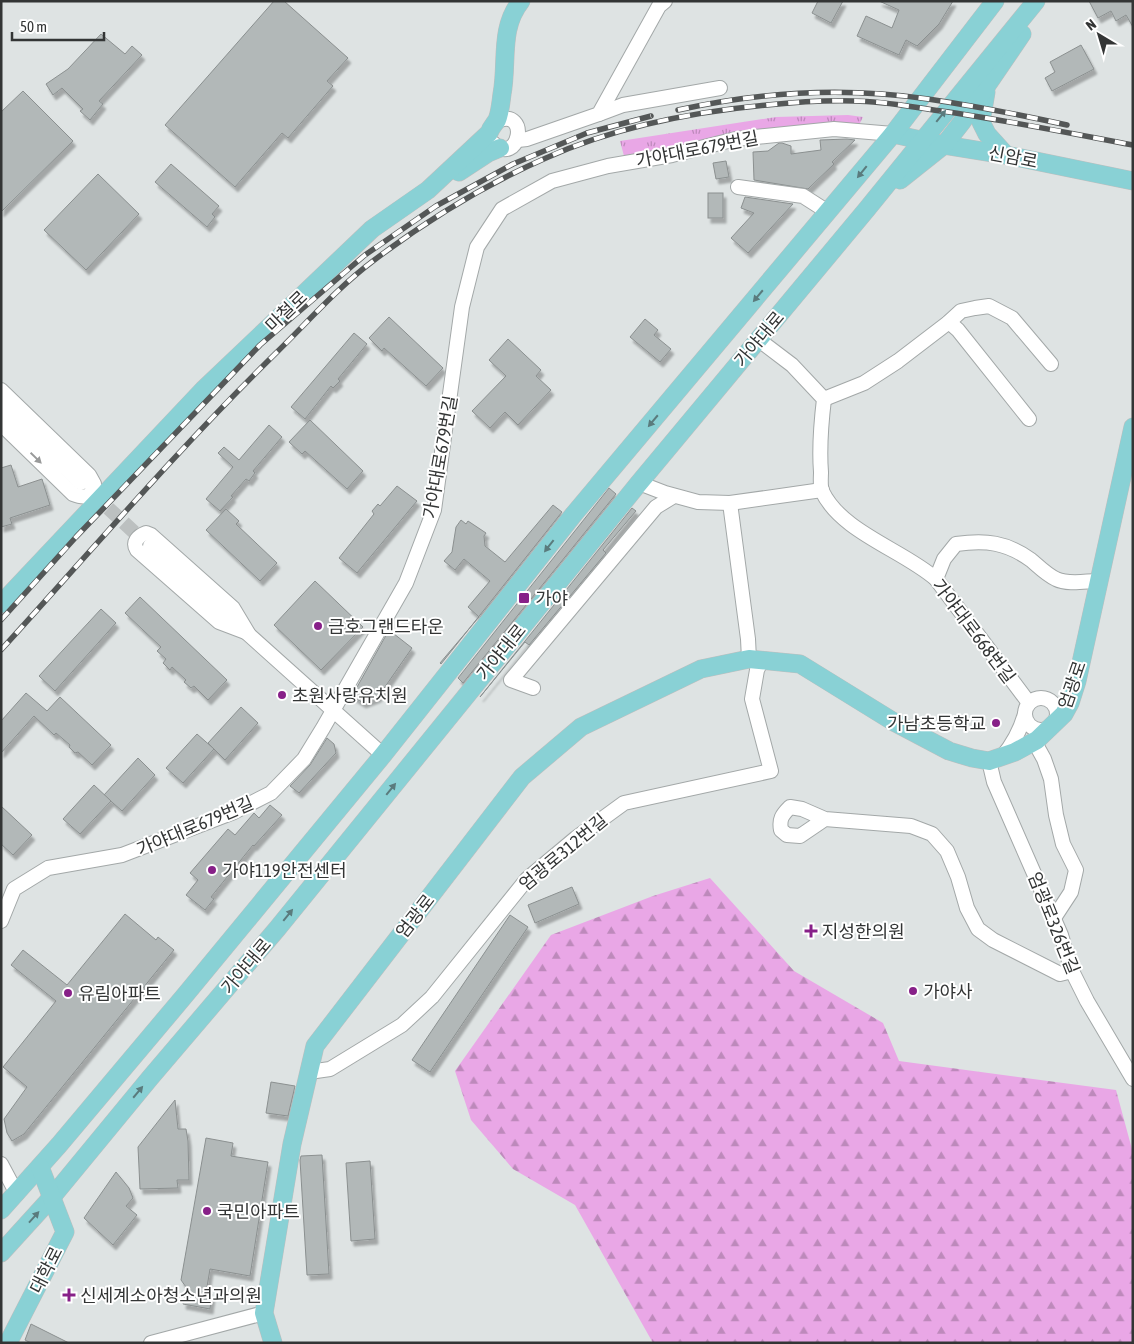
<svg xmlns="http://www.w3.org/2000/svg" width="1134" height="1344" viewBox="0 0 1134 1344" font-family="'Asap Condensed','Noto Sans KR',sans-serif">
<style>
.forest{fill:url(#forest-firs)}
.park{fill:url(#park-tufts)}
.building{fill:#b2b8b8;stroke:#8b9090;filter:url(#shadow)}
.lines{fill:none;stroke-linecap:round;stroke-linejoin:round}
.minor-tunnel{stroke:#bcc0c0;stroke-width:14;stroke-dasharray:14 7;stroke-linecap:butt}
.minor-casing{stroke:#a3a8a8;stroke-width:16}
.major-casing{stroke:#bebebe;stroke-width:19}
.minor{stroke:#fff;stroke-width:14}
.major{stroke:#89d1d5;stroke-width:18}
.rail-casing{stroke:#545757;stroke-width:5.5}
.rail{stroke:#fff;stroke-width:4;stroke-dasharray:11;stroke-linecap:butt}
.oneway{fill:#5a7b7d}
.oneway2{fill:#999a9a}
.poi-dot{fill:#872088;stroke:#fff;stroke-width:2}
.labels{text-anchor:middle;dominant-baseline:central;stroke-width:4;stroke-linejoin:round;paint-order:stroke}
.street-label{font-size:18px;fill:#333535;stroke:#fff}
.poi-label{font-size:18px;fill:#333535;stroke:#fff;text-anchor:start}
</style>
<defs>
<pattern id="forest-firs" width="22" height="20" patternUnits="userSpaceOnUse" patternTransform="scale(1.25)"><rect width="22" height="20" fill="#e9a7e6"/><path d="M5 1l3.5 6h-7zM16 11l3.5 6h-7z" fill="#bd89bb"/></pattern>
<pattern id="park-tufts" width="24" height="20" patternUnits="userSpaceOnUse" patternTransform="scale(1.25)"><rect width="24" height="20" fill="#e9a7e6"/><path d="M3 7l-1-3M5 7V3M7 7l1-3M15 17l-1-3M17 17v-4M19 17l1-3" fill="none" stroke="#bd89bb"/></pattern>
<filter id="shadow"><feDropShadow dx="3" dy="5" stdDeviation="1" flood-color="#0004"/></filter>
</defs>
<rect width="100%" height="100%" fill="#dee3e3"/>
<path class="forest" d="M710,878L794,971L883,1023L899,1061L1116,1090L1133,1153V1343H653L575,1205L513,1169L471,1120L455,1071L551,935L653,896Z"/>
<path class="park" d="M848,115L863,117L856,131L834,129L642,160L624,156L620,141L776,117Z"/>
<g class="building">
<path d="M274,1H284L348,58L327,81L333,86L288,138L282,133L235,187L165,125Z"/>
<path d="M818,1H843L831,23L812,13Z"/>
<path d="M879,1H953L939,24L917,46L906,40L899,55L857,36L866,16L892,28L899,10Z"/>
<path d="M1089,1H1133V27L1126,15L1116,21L1111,11L1098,18Z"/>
<path d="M101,34L125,54L132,46L142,55L99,101L103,104L90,120L80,111L83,109L62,88L53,95L46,84L68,69Z"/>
<path d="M1081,45L1094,69L1052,91L1045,78L1055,72L1050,62Z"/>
<path d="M23,91L73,141L1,212V112Z"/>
<path d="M847,139L855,140L832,162L834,164L808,189L754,180L753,152L768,151L779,143H782L791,146V154L821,150L820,140Z"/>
<path d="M726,161L729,177L716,179L713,163Z"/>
<path d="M171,164L219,206L212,214L215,217L207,227L155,182Z"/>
<path d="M98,174L139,214L86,270L44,230Z"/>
<rect x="708" y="193" width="15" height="25"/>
<path d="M745,197L793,204L748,253L731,238L754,213L741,208Z"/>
<path d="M389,317L443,368L426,386L384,348L382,351L369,338Z"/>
<path d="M645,319L658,330L654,335L671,349L660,362L630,337Z"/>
<path d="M354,333L367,344L338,379L340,381L333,388L331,386L305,419L291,407Z"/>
<path d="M508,339L541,370L536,376L551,390L518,425L505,412L490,428L472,411L506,376L489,360Z"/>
<path d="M310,420L363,471L347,489L305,451L302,454L289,442Z"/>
<path d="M269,425L282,437L253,471L255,473L249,481L246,479L231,496L233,497L220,511L206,499L233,467L218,453L224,447L239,460Z"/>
<path d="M11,465L18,487L42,479L50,505L10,518L12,524L1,527V468Z"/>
<path d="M397,486L417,501L357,573L339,558L374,514L372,511L378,504L380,506Z"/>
<path d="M609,488L616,494L463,683L458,678Z"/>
<path d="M553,505L562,512L441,664L440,663L479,617L468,607L490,581L464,559L455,570L444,561L452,552L456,527L461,520L466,524L468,521L486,533L484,536L485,546L505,562Z"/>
<path d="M632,508L636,511L603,550L606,553L529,645L525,642L480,697Z"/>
<path d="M226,509L239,521L236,524L277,563L260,581L206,530Z"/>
<path d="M315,581L363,627L321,670L274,625Z"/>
<path d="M140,597L227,680L208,700L194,686L191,688L184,682L186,680L172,667L170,670L163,663L166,659L157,651L161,647L125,613Z"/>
<path d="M101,609L116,623L55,691L39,676Z"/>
<path d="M389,630L412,648L378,697L363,703L352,696Z"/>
<path d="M26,693L47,711L60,697L111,745L92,765L78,752L75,753L69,747L70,745L56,733L54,735L34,716L1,753V721Z"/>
<path d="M241,707L258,723L225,760L208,743Z"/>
<path d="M197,734L214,749L183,783L166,768Z"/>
<path d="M327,738L334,744L336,753L299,793L290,786L310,765Z"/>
<path d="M138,758L155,775L122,811L104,795Z"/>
<path d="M94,785L111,801L80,834L63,819Z"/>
<path d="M270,805L282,815L254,846L253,845L211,897L214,899L205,910L186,895L198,880L190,873L228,829L235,835L254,813L259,818Z"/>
<path d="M1,806L32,835L13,855L1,844Z"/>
<path d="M572,887L579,904L535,923L528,905Z"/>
<path d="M125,914L156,940L158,937L174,950L24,1134L12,1141L7,1133L4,1119L27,1087L3,1067L56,1001L11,965L23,950L67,985Z"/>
<path d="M510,915L528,927L430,1072L412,1060Z"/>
<path d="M271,1082L295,1086L288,1116L266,1113Z"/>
<path d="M175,1100L178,1129H186L188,1141L189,1180H177L178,1188L140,1189L138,1147Z"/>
<path d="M206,1138L233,1143L231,1156L268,1162L250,1276L210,1269L206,1293L212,1294L210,1309L183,1304L186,1287L181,1280Z"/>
<path d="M322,1155L329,1274L307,1275L300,1160L301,1156Z"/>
<path d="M370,1161L375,1239L351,1241L346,1163Z"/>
<path d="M116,1172L129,1188L133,1198L126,1206L137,1215L113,1245L84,1218Z"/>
<path d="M31,1324L69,1343H31L25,1340Z"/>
</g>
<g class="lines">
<path class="minor-tunnel" d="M93,494L147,544"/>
<defs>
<g id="minor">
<path d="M599,114L623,105L720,88"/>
<path d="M518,140L527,139L599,114L659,6L665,1"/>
<path d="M493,143C519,168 531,107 497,121"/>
<path d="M738,187L803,196L828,212"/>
<path d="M949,322L958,330L1029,419"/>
<path d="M759,340L792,365L824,399C821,424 819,447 821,472C821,477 820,486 822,491C841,532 903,550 936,579L1029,703"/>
<path d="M1,390L89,475L94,484C91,497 86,499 73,494L1,424"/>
<path d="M824,399L864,383L898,361L949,322L961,311L975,308L989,306L1012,318L1051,364"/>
<path d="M1,407L81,483"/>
<path d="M639,483L665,493L698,502L730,503L822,490"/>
<path d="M730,503L748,639L749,659"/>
<path d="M146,533L151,535L233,608L248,633L219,622L137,550C132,542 138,536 146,533Z"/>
<path d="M150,546L383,755"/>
<path d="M936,579L944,559L956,544C986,540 1006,542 1031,560C1038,566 1047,575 1056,579C1068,585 1086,581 1098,581"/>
<path d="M533,688L511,680L656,507L674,496"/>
<circle cx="1041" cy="714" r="16"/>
<path d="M1034,741L1044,759L1051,779L1056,815L1063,844L1076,870L1071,892L1054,918"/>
<path d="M1002,757C1014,743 1020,731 1025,714"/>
<path d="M989,761L994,782L1061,935L1072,971L1087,1001L1133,1079"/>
<path d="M825,819L800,836L787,835L781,830C779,819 782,815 790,807L802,809L825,819L911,826L932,834L947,851L958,877L967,908L978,929L993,940L1060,974L1072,971"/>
<path d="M1,921L14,889L48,868L122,855L234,812L271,793L304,759L323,728L406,583L434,510L462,307L477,247L502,209L552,181L608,166L672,155L736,139L834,129L893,134"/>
<path d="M309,1072L330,1069L402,1025L432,997L527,879L576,838L624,803L771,771L752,699L757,670L762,660"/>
<path d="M1,1164L17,1194"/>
<path d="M151,1343L264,1313"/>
</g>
<g id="major">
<path d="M986,92L981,122L987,134L1006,155"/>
<path d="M893,134L944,145L1006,155L1133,181"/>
<path d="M459,172L488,153L500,148"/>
<path d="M900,180L944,145L962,122L1022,34"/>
<path d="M1,604L203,390L372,229L428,190L489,133C491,127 494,125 497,120C500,113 501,102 502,94C508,63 499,28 521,1"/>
<path d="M1,1210L59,1145L186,994L383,755L574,514L893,134L995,1"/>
<path d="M1,1253L52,1197L150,1078L277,929L639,483L867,209L1036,1"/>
<path d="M8,1343L65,1232L40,1167"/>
<path d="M273,1343L264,1313L292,1144L315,1046L522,777L581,727L701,669L749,659L800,664L894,722L949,751L972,758L989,761L1015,752L1037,740L1064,714L1070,703L1077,681L1133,427"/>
</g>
</defs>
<use href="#minor" class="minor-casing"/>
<use href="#major" class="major-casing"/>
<use href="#minor" class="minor"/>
<use href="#major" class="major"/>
<defs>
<g id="rail">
<path d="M678,110C759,92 846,87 928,99C975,106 1021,115 1067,125"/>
<path d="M1,620L76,537L260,345L365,255L436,206L513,164L587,133L651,116"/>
<path d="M1,650C92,550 179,448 275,354C307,323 337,288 373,261C426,221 484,185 546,158C615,127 691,112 767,105C796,102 825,100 854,101C883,101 912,107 941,111C1005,120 1069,133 1133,145"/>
</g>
</defs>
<use href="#rail" class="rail-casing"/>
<use href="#rail" class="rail"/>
</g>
<defs><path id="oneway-solid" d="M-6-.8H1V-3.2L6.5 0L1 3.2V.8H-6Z" transform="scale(1.25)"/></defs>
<g class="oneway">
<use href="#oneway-solid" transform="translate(941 116) rotate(-51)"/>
<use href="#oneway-solid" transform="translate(862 172) rotate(129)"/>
<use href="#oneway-solid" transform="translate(758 296) rotate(130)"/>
<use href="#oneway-solid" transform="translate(653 421) rotate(130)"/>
<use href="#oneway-solid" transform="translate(549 546) rotate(128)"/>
<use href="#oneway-solid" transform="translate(391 789) rotate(-51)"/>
<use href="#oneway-solid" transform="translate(288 915) rotate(-51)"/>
<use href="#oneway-solid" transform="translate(138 1092) rotate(-50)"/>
<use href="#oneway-solid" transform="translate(34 1217) rotate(-48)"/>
</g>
<use class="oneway2" href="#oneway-solid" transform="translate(36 458) rotate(44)"/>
<g class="poi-dot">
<rect x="518" y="592" width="12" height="12" rx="2.5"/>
<circle cx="318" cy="626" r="5"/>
<circle cx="282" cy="695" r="5"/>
<circle cx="996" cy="723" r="5"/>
<circle cx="212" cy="870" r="5"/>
<path d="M808.5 923.5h5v5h5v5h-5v5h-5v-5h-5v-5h5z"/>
<circle cx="913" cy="991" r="5"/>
<circle cx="68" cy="993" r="5"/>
<circle cx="207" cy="1211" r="5"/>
<path d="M66.5 1287.5h5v5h5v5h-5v5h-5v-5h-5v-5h5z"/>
</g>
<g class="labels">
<g class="street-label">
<text transform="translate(697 149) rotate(-11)">가야대로679번길</text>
<text transform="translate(1013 157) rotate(11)">신암로</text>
<text transform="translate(286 311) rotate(-44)">마철로</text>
<text transform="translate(759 339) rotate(-50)">가야대로</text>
<text transform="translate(440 457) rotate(-80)">가야대로679번길</text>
<text transform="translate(974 631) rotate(53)">가야대로668번길</text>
<text transform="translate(501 652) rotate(-51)">가야대로</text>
<text transform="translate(1072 685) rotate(-71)">엄광로</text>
<text transform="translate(195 826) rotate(-23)">가야대로679번길</text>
<text transform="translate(563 852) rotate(-40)">엄광로312번길</text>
<text transform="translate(415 916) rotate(-52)">엄광로</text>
<text transform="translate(1054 923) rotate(68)">엄광로326번길</text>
<text transform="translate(246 966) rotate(-50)">가야대로</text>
<text transform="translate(46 1270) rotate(-63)">대학로</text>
</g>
<g class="poi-label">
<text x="535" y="598">가야</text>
<text x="328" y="626">금호그랜드타운</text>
<text x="292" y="695">초원사랑유치원</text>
<text x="986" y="723" text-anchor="end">가남초등학교</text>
<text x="222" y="870">가야119안전센터</text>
<text x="822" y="931">지성한의원</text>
<text x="923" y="991">가야사</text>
<text x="78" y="993">유림아파트</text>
<text x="217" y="1211">국민아파트</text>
<text x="80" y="1295">신세계소아청소년과의원</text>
</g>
</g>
<rect width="1134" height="1344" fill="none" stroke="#333535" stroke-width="5"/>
<g transform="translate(1099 35) rotate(322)" stroke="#ffffff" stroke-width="4" paint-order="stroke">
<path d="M0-4L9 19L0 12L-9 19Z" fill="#333535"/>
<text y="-8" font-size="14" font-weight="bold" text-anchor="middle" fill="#333535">N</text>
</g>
<path d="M12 32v8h92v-8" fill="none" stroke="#333535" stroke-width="2.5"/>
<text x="20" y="32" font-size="15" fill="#333535" stroke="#ffffff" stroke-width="4" paint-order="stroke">50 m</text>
</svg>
